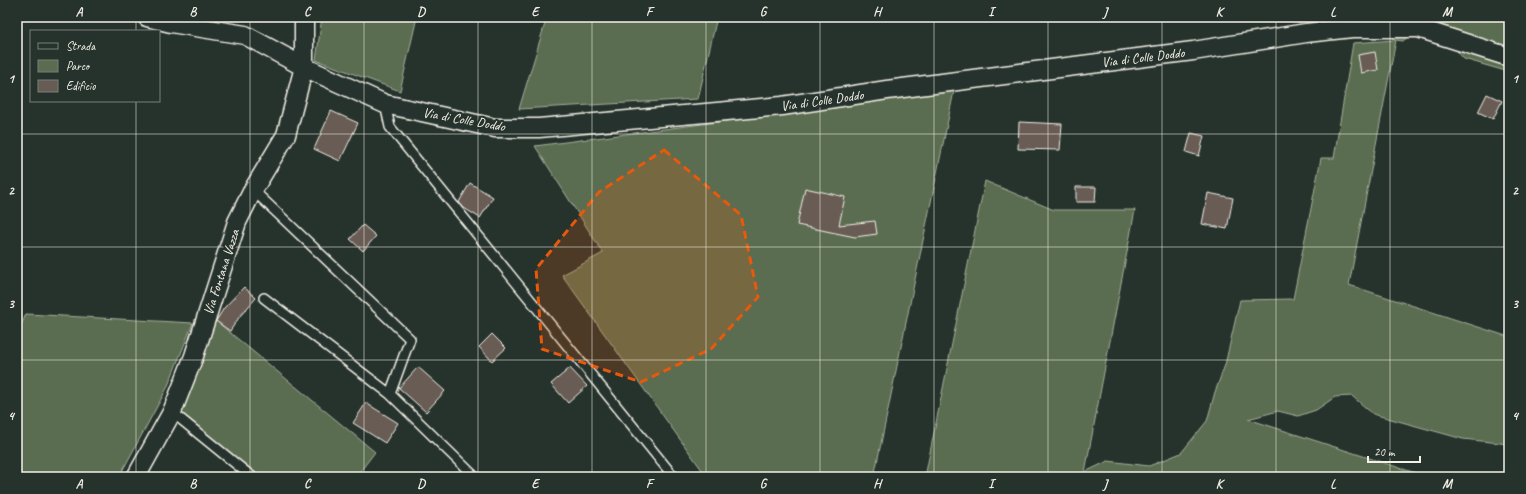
<svg xmlns="http://www.w3.org/2000/svg" width="1526" height="494" font-family="Caveat,sans-serif">
<rect width="100%" height="100%" fill="#26332d"/>
<filter id="ink" filterUnits="userSpaceOnUse"><feTurbulence type="fractalNoise" baseFrequency=".025" numOctaves="2"/><feDisplacementMap in="SourceGraphic" scale="8" xChannelSelector="R" yChannelSelector="G"/><feConvolveMatrix kernelMatrix="1 2 1 2 8 2 1 2 1" color-interpolation-filters="sRGB"/></filter>
<g filter="url(#ink)">
<path fill="#5a6d51" stroke="#a7af9c" d="M322 17H417L400 91 316 60Z
M547 17H717L698 99 519 109Z
M1288 17H1509V72L1464 59 1450 43 1410 35 1403 41 1396 40 1349 285 1509 337V444L1463 439 1373 414 1352 396 1335 397 1316 410 1298 416 1278 411 1248 419 1428 477H925L985 181 1054 210H1135L1085 472 1108 461 1149 466 1181 453 1207 421 1215 392 1225 365 1240 300 1293 299 1321 158H1334L1353 43 1395 40 1387 33 1384 20H1288Z
M954 91 874 477H707L562 275 603 253 535 146Z
M26 314 193 323 167 388 119 477H17V335Z
M216 321 375 452 356 477H252L176 415Z"/>
<path fill="#675c54" stroke="#f4f1e8" d="M1375 52 1378 70 1361 73 1358 55Z
M1487 94 1502 101 1493 119 1478 112Z
M331 111 358 123 340 161 314 149Z
M1019 122 1062 124 1060 150 1018 149Z
M1191 133 1204 136 1199 156 1186 152Z
M470 183 493 197 480 218 464 208 459 202Z
M1076 187H1096L1095 202H1076Z
M805 188 845 197 839 225 875 221 877 234 855 237 797 225Z
M1208 193 1233 198 1227 229 1202 224Z
M363 225 376 236 363 251 350 239Z
M244 287 256 298 240 316 230 331 216 321 224 308Z
M492 334 506 348 492 361 479 347Z
M418 367 445 391 426 412 399 388Z
M570 368 587 386 568 403 551 384Z
M366 403 398 423 385 443 353 423Z"/>
<g fill="none" stroke-linecap="round" stroke-linejoin="round">
<g stroke="#f4f1e8" stroke-width="12">
<path id="lane" d="M385 104 390 127 674 477
M253 190 410 339 390 394
M264 298 390 394 475 477
M172 412 252 477"/>
</g>
<g stroke="#f4f1e8" stroke-width="21">
<path id="street" d="M147 17 171 23 245 35 304 67 385 104 495 128H539L782 106 887 90 1193 51 1306 33 1352 28H1418L1509 57
M136 477 172 412 194 356 237 222 253 190 286 135 304 67V17"/>
</g>
<use href="#lane" stroke="#26332d" stroke-width="9"/>
<use href="#street" stroke="#26332d" stroke-width="18"/>
</g>
</g>
<path fill="#e8590c" fill-opacity="0.2" stroke="#e8590c" stroke-width="3" stroke-dasharray="8 5" stroke-linejoin="round" d="M664 150 741 215 758 297 711 349 641 382 542 349 536 269 599 192Z"/>
<path fill="none" stroke="#f4f1e8" stroke-width="1" stroke-opacity="0.55" d="M136 17V31M250 17V477M364 17V477M478 17V477M592 17V477M706 17V477M820 17V477M934 17V477M1048 17V477M1162 17V477M1276 17V477M1390 17V477M136 101V477M17 134H1509M17 247H1509M17 360H1509"/>
<g text-anchor="middle" stroke-width="4" stroke-linejoin="round" paint-order="stroke">
<g font-size="14" fill="#f4f1e8" stroke="#26332d">
<text transform="translate(1143 57) rotate(-7)" y="5">Via di Colle Doddo</text>
<text transform="translate(822 100) rotate(-8)" y="5">Via di Colle Doddo</text>
<text transform="translate(464 119) rotate(10)" y="5">Via di Colle Doddo</text>
<text transform="translate(221 272) rotate(-72)" y="5">Via Fontana Vazza</text>
</g>
</g>
<rect width="1526" height="494" fill="none" stroke="#26332d" stroke-width="44"/>
<rect x="30" y="30" width="130" height="72" fill="#26332d" stroke="#787f78"/>
<rect x="38" y="43" width="20" height="6" fill="#26332d" stroke="#787f78"/>
<text x="66" y="50" font-size="12" fill="#f4f1e8">Strada</text>
<rect x="38" y="60" width="20" height="12" fill="#5a6d51" stroke="#787f78"/>
<text x="66" y="70" font-size="12" fill="#f4f1e8">Parco</text>
<rect x="38" y="80" width="20" height="12" fill="#675c54" stroke="#787f78"/>
<text x="66" y="90" font-size="12" fill="#f4f1e8">Edificio</text>
<path d="M1368 456v6h52v-6" fill="none" stroke="#f4f1e8" stroke-width="2"/>
<text x="1374" y="456" font-size="12" fill="#f4f1e8" stroke="#26332d" stroke-width="3" paint-order="stroke">20 m</text>
<rect x="22" y="22" width="1482" height="450" fill="none" stroke="#f4f1e8" stroke-width="1.5"/>
<g font-size="13" text-anchor="middle" font-weight="bold" fill="#f4f1e8">
<text x="79" y="16">A</text>
<text x="193" y="16">B</text>
<text x="307" y="16">C</text>
<text x="421" y="16">D</text>
<text x="535" y="16">E</text>
<text x="649" y="16">F</text>
<text x="763" y="16">G</text>
<text x="877" y="16">H</text>
<text x="991" y="16">I</text>
<text x="1105" y="16">J</text>
<text x="1219" y="16">K</text>
<text x="1333" y="16">L</text>
<text x="1447" y="16">M</text>
<text x="11" y="83">1</text>
<text x="1515" y="83">1</text>
<text x="11" y="195">2</text>
<text x="1515" y="195">2</text>
<text x="11" y="308">3</text>
<text x="1515" y="308">3</text>
<text x="11" y="420">4</text>
<text x="1515" y="420">4</text>
<text x="79" y="488">A</text>
<text x="193" y="488">B</text>
<text x="307" y="488">C</text>
<text x="421" y="488">D</text>
<text x="535" y="488">E</text>
<text x="649" y="488">F</text>
<text x="763" y="488">G</text>
<text x="877" y="488">H</text>
<text x="991" y="488">I</text>
<text x="1105" y="488">J</text>
<text x="1219" y="488">K</text>
<text x="1333" y="488">L</text>
<text x="1447" y="488">M</text>
</g>
</svg>
